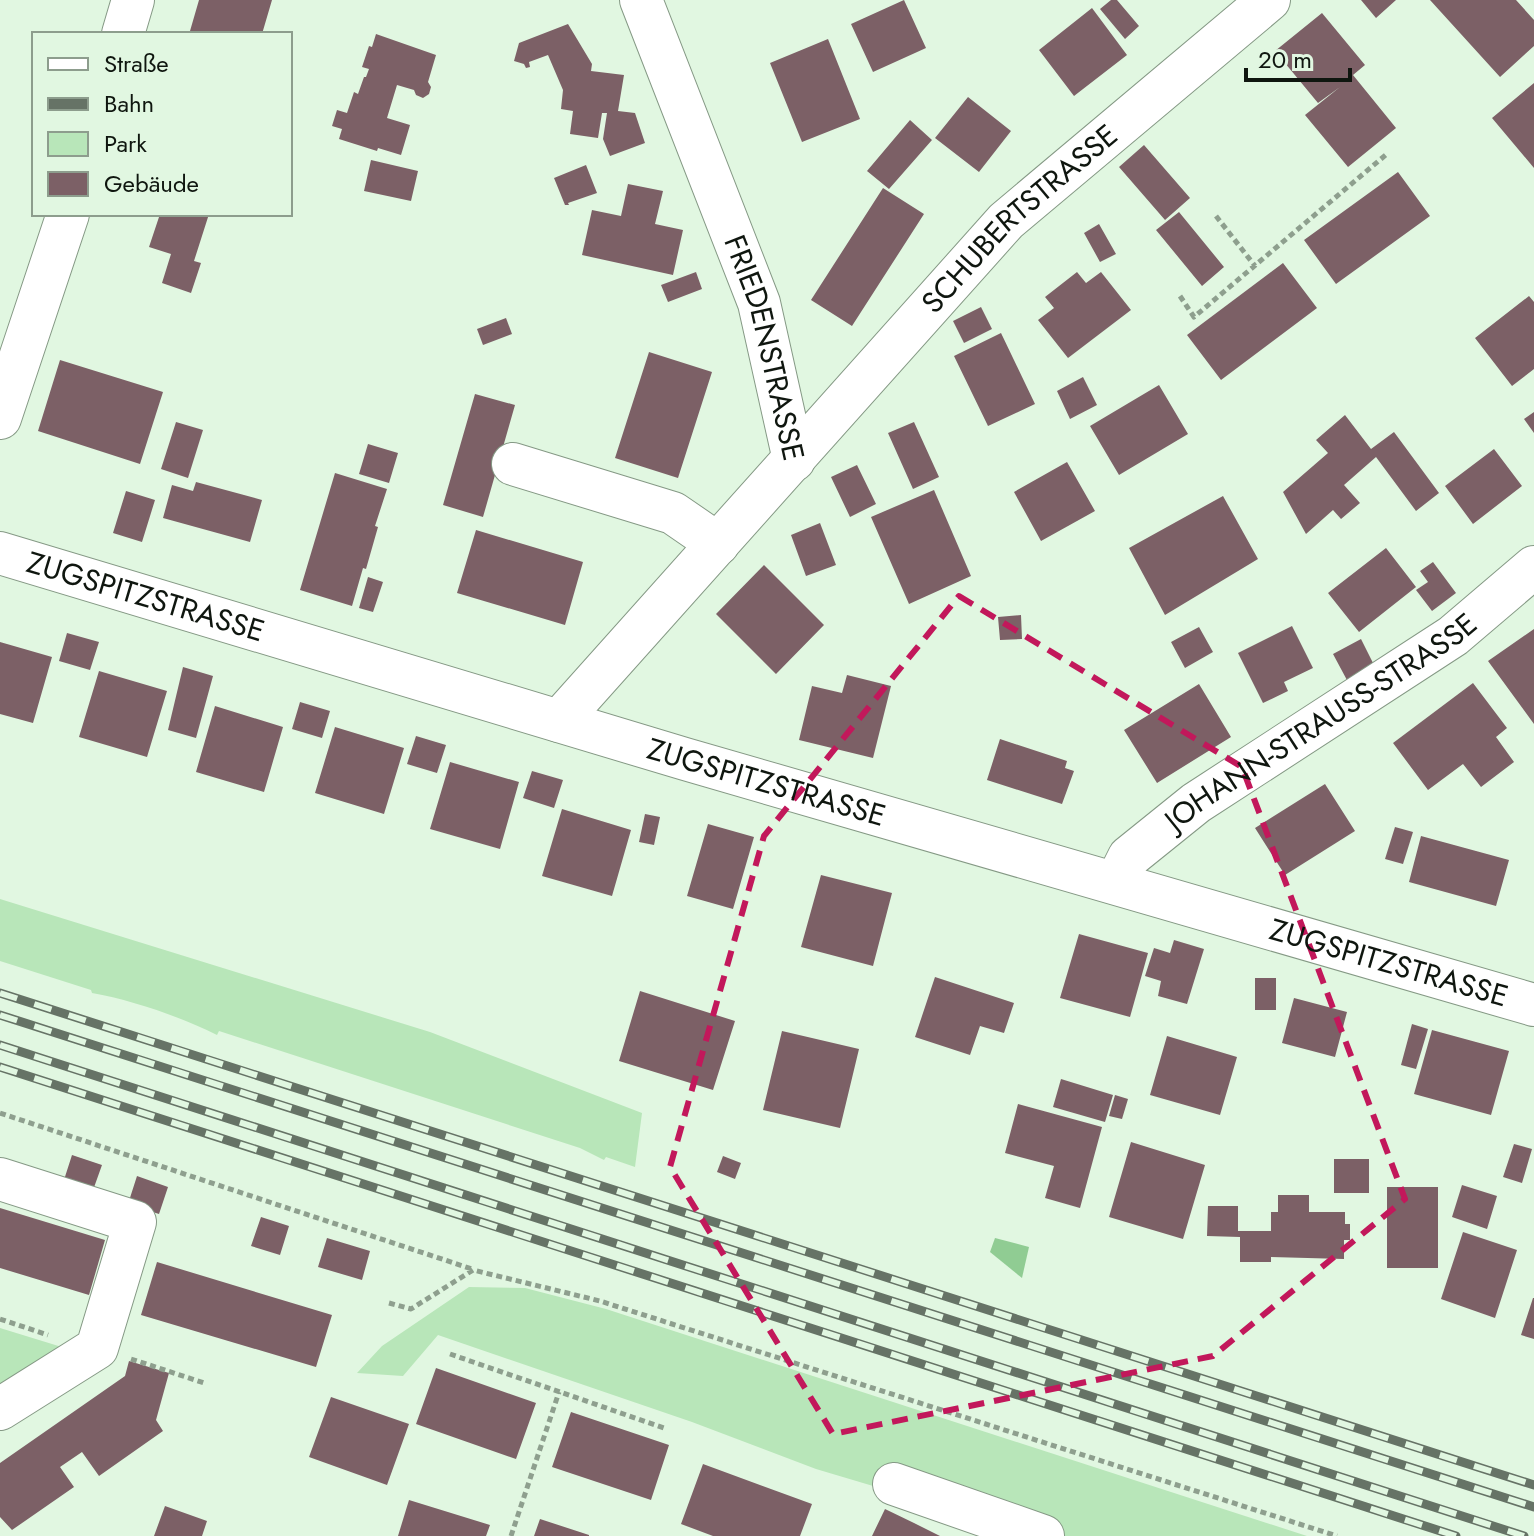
<svg xmlns="http://www.w3.org/2000/svg" width="1534" height="1536" font-family="Jost,sans-serif">
<rect width="100%" height="100%" fill="#e1f7e1"/>
<path fill="#b8e6b9" d="M0 899 430 1032 642 1113 635 1167 606 1157 604 1160 580 1148 219 1031 217 1035C181 1017 132 1000 92 993L91 990 0 961Z
M469 1287 525 1288 606 1309 1307 1536H1041L816 1469 692 1422 438 1335 403 1376 357 1373 382 1346Z
M0 1328 65 1348 0 1388Z"/>
<path fill="#90cc93" d="M995 1238 1029 1247 1022 1278 990 1252Z"/>
<path fill="#7c6066" d="M199 0H272L262 34H199L190 31Z
M904 0 926 48 873 72 851 24Z
M1111 0H1117L1139 26 1125 39 1100 9Z
M1361 0H1396L1376 18Z
M1430 0H1516L1534 20V46L1500 77Z
M1092 8 1127 55 1074 96 1039 50Z
M1322 13 1365 65 1353 75 1396 128 1348 167 1305 115 1340 87 1318 103 1275 51Z
M568 24 592 64 591 71 624 75 618 111 635 113 645 143 610 156 603 139 607 113H602L598 138 570 134 573 111 561 109 563 90 548 55 529 62 530 67 526 68 524 64 514 61 519 43Z
M376 34 436 55 428 82 431 87 429 94 423 98 416 95 414 90 397 85 387 118 410 125 401 155 378 148 377 151 339 139 342 129 332 126 337 110 347 113 354 92 358 94 364 77H366L369 69 362 67 369 46 372 47Z
M828 39 860 119 802 142 770 63Z
M1534 83V168L1492 118Z
M968 97 1011 131 979 172 935 138Z
M910 120 932 140 889 189 867 171Z
M1144 145 1190 198 1165 220 1119 167Z
M371 160 418 171 411 201 364 191Z
M586 165 597 193 568 203 569 205H565L554 178Z
M1398 172 1430 216 1336 284 1304 240Z
M628 184 663 191 655 224 683 230 673 275 582 255 592 210 621 216Z
M883 188 924 214 852 326 811 300Z
M1179 212 1224 267 1202 286 1156 230Z
M160 214H209L194 261 201 263 191 293 162 283 171 254 149 247Z
M1099 224 1116 254 1100 262 1084 233Z
M1283 263 1317 308 1221 380 1187 335Z
M696 272 702 289 668 302 661 285Z
M1077 272 1086 283 1101 272 1131 310 1068 358 1038 320 1054 308 1045 297Z
M1529 296 1534 302V369L1512 386 1475 338Z
M981 307 992 329 964 343 953 321Z
M506 318 512 334 483 345 477 329Z
M1001 333 1035 404 988 426 954 356Z
M649 352 712 372 678 478 615 458Z
M60 360 163 392 140 464 38 431Z
M1083 377 1097 405 1070 419 1057 391Z
M1159 385 1188 434 1119 475 1090 426Z
M475 394 515 405 483 517 443 505Z
M1534 412V433L1524 419Z
M1345 415 1371 449 1394 432 1439 493 1416 511 1376 457 1344 485 1360 503 1341 519 1333 510 1306 534 1283 492 1328 453 1316 440Z
M176 422 203 430 188 478 161 469Z
M914 422 939 477 913 489 888 433Z
M368 444 398 453 389 483 359 474Z
M1494 449 1522 486 1473 524 1445 486Z
M1067 462 1095 511 1041 541 1014 492Z
M857 465 876 504 850 517 831 477Z
M335 473 387 489 375 526 378 527 366 569 363 568 352 606 300 590Z
M196 482 262 500 250 542 163 518 172 485 193 491Z
M934 490 971 576 909 604 871 517Z
M126 491 155 500 142 542 113 533Z
M1223 496 1258 559 1165 615 1129 548Z
M820 523 836 565 806 576 791 535Z
M476 530 583 562 565 625 457 593Z
M1386 548 1416 587 1359 632 1328 593Z
M1433 562 1456 593 1432 611 1416 590 1428 582 1420 571Z
M764 565 824 625 776 674 716 614Z
M368 577 383 582 373 612 359 608Z
M1021 615 1022 639 1000 640 998 617Z
M1292 626 1313 668 1284 682 1288 691 1263 703 1238 653Z
M1199 627 1213 652 1185 668 1171 642Z
M1534 629V724L1488 661Z
M67 633 99 642 90 670 59 661Z
M1361 639 1373 663 1348 682 1333 654Z
M0 642 52 657 33 723 0 714Z
M183 667 213 676 196 738 168 730Z
M99 671 167 691 147 757 79 737Z
M847 675 891 686 873 758 799 740 812 686 842 693Z
M1473 683 1507 728 1496 737 1514 762 1481 787 1463 764 1428 790 1393 743Z
M1199 684 1231 737 1157 783 1124 730Z
M300 702 330 711 322 738 292 729Z
M215 706 283 727 264 792 196 772Z
M335 727 404 748 384 814 315 793Z
M416 736 446 745 437 773 407 764Z
M1000 739 1067 761 1065 768 1074 771 1062 804 987 780Z
M450 762 519 782 500 849 430 829Z
M532 771 563 780 554 808 523 798Z
M1325 784 1355 831 1285 875 1255 828Z
M562 809 631 830 612 896 542 876Z
M645 814 660 817 654 845 639 842Z
M708 824 754 837 733 909 687 896Z
M1395 827 1413 832 1403 864 1385 859Z
M1421 836 1509 860 1496 906 1409 882Z
M821 875 892 893 873 966 801 947Z
M1079 934 1148 953 1130 1017 1060 998Z
M1174 940 1204 949 1187 1004 1158 996 1161 981 1145 976 1154 948 1170 953Z
M935 977 1014 1003 1004 1033 980 1026 970 1055 915 1037Z
M1255 978H1276V1010H1255Z
M640 991 735 1021 713 1090 619 1061Z
M1294 998 1347 1012 1335 1057 1282 1043Z
M1412 1024 1428 1029 1416 1069 1401 1065Z
M1432 1030 1509 1051 1491 1115 1414 1094Z
M782 1031 859 1049 840 1128 763 1110Z
M1167 1036 1237 1057 1220 1115 1150 1095Z
M1061 1079 1113 1095 1105 1122 1053 1107Z
M1115 1095 1128 1099 1122 1119 1109 1116Z
M1018 1104 1102 1127 1080 1208 1045 1198 1054 1166 1005 1153Z
M1131 1142 1205 1165 1183 1239 1109 1217Z
M1514 1144 1532 1149 1522 1183 1503 1177Z
M72 1155 102 1165 92 1193 63 1183Z
M723 1156 741 1163 735 1179 717 1172Z
M1334 1159H1369V1193H1334Z
M137 1176 168 1187 159 1214 128 1204Z
M1462 1185 1497 1196 1487 1229 1452 1217Z
M1387 1187H1438V1268H1387Z
M1278 1195H1309V1212H1345V1224H1350V1240H1344V1259L1271 1257V1262H1240V1237L1207 1236 1208 1206H1238V1231H1271V1212H1278Z
M0 1208 105 1240 89 1295 0 1268Z
M261 1217 289 1226 280 1255 251 1246Z
M1463 1232 1517 1250 1495 1318 1441 1299Z
M327 1238 370 1251 362 1280 318 1267Z
M157 1262 332 1315 316 1367 141 1315Z
M1533 1298H1534V1339L1521 1335Z
M129 1361 169 1373 156 1420 163 1431 99 1476 82 1452 60 1467 74 1487 12 1530 0 1517V1463L125 1376Z
M436 1368 536 1403 516 1459 416 1424Z
M331 1397 409 1424 387 1485 309 1457Z
M571 1412 669 1445 651 1500 552 1467Z
M703 1464 812 1504 800 1536H713L681 1524Z
M409 1500 490 1525 486 1536H398Z
M165 1506 207 1521 202 1536H154Z
M885 1509 914 1523 940 1536H872Z
M540 1519 589 1535V1536H534Z"/>
<g fill="none" stroke-linecap="round" stroke-linejoin="round">
<g stroke="#859985" stroke-width="44">
<g id="minor">
<path id="s1" d="M641 0 759 303 794 460"/>
<path d="M123 34 133 0"/>
<path d="M0 418 68 214"/>
<path d="M513 464 673 513 718 544"/>
<path id="s2" d="M0 553 685 759 1534 1005"/>
<path id="s3" d="M559 721 1006 221 1269 0"/>
<path id="s4" d="M1116 883 1129 857 1196 803 1453 636 1534 567"/>
<path d="M0 1179 135 1222 97 1348 0 1409"/>
<path d="M894 1484 1043 1536"/>
</g>
</g>
<path stroke="#8e9f8e" stroke-width="5" stroke-dasharray="6 4" stroke-linecap="butt" d="M1216 216 1255 266
M1180 296 1194 317 1388 153
M0 1113 472 1269
M389 1303 411 1309 473 1270 600 1301 1337 1536
M0 1319 48 1335
M450 1354 667 1429
M131 1359 204 1383
M511 1536 559 1392"/>
<use href="#minor" stroke="#fff" stroke-width="42"/>
<g stroke="#667366" stroke-width="9">
<path id="rail" d="M0 993 1534 1485
M0 1015 1534 1507
M0 1045 1524 1536
M0 1067 1456 1536"/>
</g>
<use href="#rail" stroke="#e1f7e1" stroke-width="6" stroke-dasharray="18" stroke-linecap="butt"/>
</g>
<path fill="none" stroke="#c2185b" stroke-width="6" stroke-dasharray="16 10" stroke-linejoin="round" d="M959 596 1242 767 1405 1199 1213 1356 833 1434 670 1167 764 836Z"/>
<g text-anchor="middle" stroke-width="6" stroke-linejoin="round" paint-order="stroke">
<g font-size="30" fill="#0f160f" stroke="#e1f7e1">
<text dy="10" stroke="none"><textPath href="#s3" startOffset="682">SCHUBERTSTRASSE</textPath></text>
<text dy="10" stroke="none"><textPath href="#s1" startOffset="370">FRIEDENSTRASSE</textPath></text>
<text dy="10" stroke="none"><textPath href="#s2" startOffset="152">ZUGSPITZSTRASSE</textPath></text>
<text dy="10" stroke="none"><textPath href="#s4" startOffset="264">JOHANN-STRAUSS-STRASSE</textPath></text>
<text dy="10" stroke="none"><textPath href="#s2" startOffset="800">ZUGSPITZSTRASSE</textPath></text>
<text dy="10" stroke="none"><textPath href="#s2" startOffset="1448">ZUGSPITZSTRASSE</textPath></text>
</g>
</g>
<rect x="32" y="32" width="260" height="184" fill="#e1f7e1" stroke="#8d9d8d" stroke-width="2"/>
<rect x="48" y="58" width="40" height="12" fill="#ffffff" stroke="#8d9d8d" stroke-width="2"/>
<text x="104" y="72" font-size="24" fill="#0f160f">Straße</text>
<rect x="48" y="98" width="40" height="12" fill="#667366" stroke="#8d9d8d" stroke-width="2"/>
<text x="104" y="112" font-size="24" fill="#0f160f">Bahn</text>
<rect x="48" y="132" width="40" height="24" fill="#b8e6b9" stroke="#8d9d8d" stroke-width="2"/>
<text x="104" y="152" font-size="24" fill="#0f160f">Park</text>
<rect x="48" y="172" width="40" height="24" fill="#7c6066" stroke="#8d9d8d" stroke-width="2"/>
<text x="104" y="192" font-size="24" fill="#0f160f">Gebäude</text>
<path d="M1246 68v12h104v-12" fill="none" stroke="#0f160f" stroke-width="4"/>
<text x="1258" y="68" font-size="24" fill="#0f160f" stroke="#e1f7e1" stroke-width="6" paint-order="stroke">20 m</text>
</svg>
